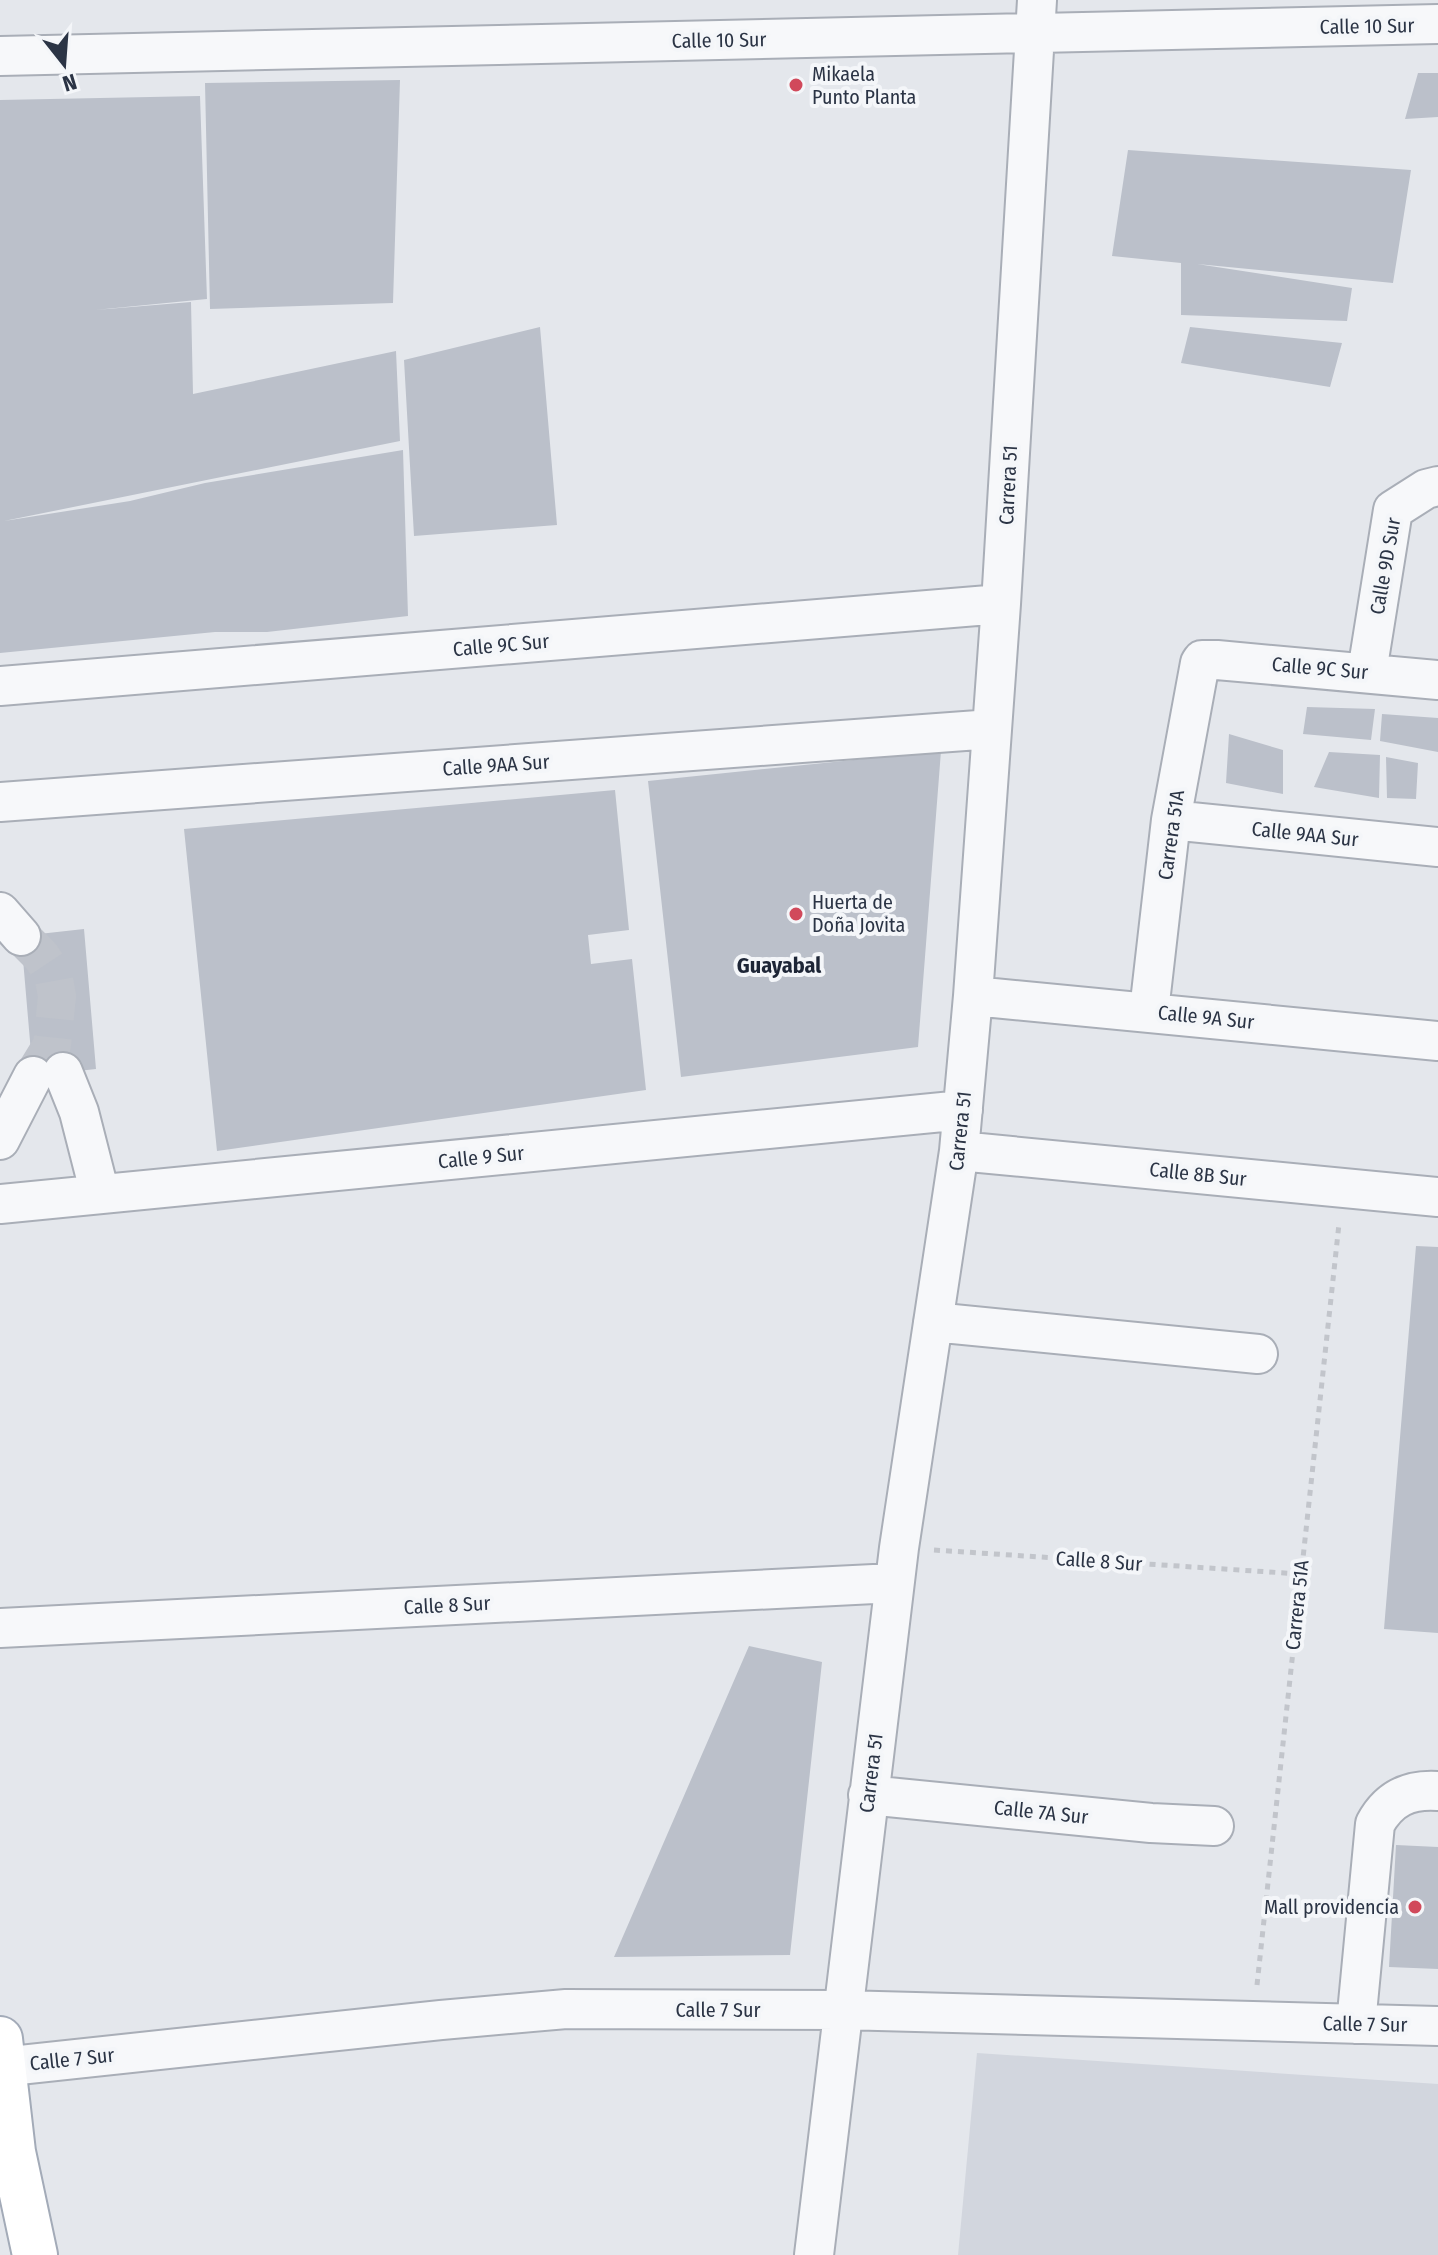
<svg xmlns="http://www.w3.org/2000/svg" width="1438" height="2255" font-family="'Fira Sans Condensed',sans-serif">
<rect width="100%" height="100%" fill="#e4e7ec"/>
<path fill="#d2d6de" d="M977 2053 1438 2084V2255H958Z"/>
<path fill="#bbc0ca" d="M1418 73H1438V117L1405 119Z
M400 80 393 303 210 309 205 83Z
M200 96 207 299 95 310 191 302 193 394 396 351 400 441 4 521 130 501 205 483 403 450 408 616 267 632H215L0 653V100Z
M1128 150 1411 170 1393 283 1197 264 1352 288 1347 321 1181 315V263L1112 256Z
M540 327 557 525 414 536 404 360Z
M1190 327 1342 343 1330 387 1181 363Z
M1307 707 1375 709 1371 740 1303 734Z
M1382 714 1438 718V752L1380 741Z
M1229 734 1283 750V794L1226 783Z
M941 751 918 1047 681 1077 648 781Z
M1329 752 1380 755 1379 798 1314 787Z
M1386 757 1418 763 1416 799 1387 798Z
M615 790 629 930 588 935 591 964 632 959 646 1090 217 1151 184 829Z
M84 929 96 1069 33 1076 21 936Z
M1416 1246 1438 1247V1633L1384 1629Z
M749 1646 822 1662 790 1955 614 1957Z
M1396 1845 1438 1847V1969L1389 1967Z"/>
<g fill="none" stroke-linecap="round" stroke-linejoin="round">
<path stroke="#bfc3cb" stroke-width="38" stroke-dasharray="38 19" stroke-linecap="butt" d="M21 936 41 956 53 974 57 996 52 1045 33 1076"/>
<g stroke="#a9aeb7" stroke-width="42">
<path id="minor" d="M0 56 1438 24
M1367 672 1393 510 1426 489 1438 486
M0 686 1001 604
M0 802 992 729
M1171 820 1438 847
M0 912 21 936
M973 996 1438 1041
M1149 1011 1171 820 1200 663 1202 660H1217L1438 680
M63 1072 79 1112 100 1194
M0 1140 33 1076
M959 1151 1438 1197
M0 1204 963 1110
M933 1322 1258 1354
M0 1628 894 1583
M868 1795 1151 1823 1214 1826
M1356 2024 1375 1824C1389 1798 1409 1789 1438 1791
M0 2067 441 2020 566 2009 841 2010 1438 2026
M814 2255 899 1548 959 1151 973 996 1001 604 1037 0"/>
</g>
<g stroke="#a3abb8" stroke-width="48">
<path id="major" d="M0 2039 13 2152 35 2255"/>
</g>
<path stroke="#c2c5cb" stroke-width="5" stroke-dasharray="6 6" stroke-linecap="butt" d="M934 1550 1300 1574
M1257 1985 1339 1224"/>
<use href="#minor" stroke="#f7f8fa" stroke-width="38"/>
<use href="#major" stroke="#fff" stroke-width="44"/>
</g>
<g fill="#d1495b" stroke="#f4f6f9" stroke-width="3">
<circle cx="796" cy="85" r="8"/>
<circle cx="796" cy="914" r="8"/>
<circle cx="1415" cy="1907" r="8"/>
</g>
<g text-anchor="middle" stroke-width="8" stroke-linejoin="round" paint-order="stroke">
<g font-size="20" fill="#2b3445" stroke="#f4f6f9">
<text transform="translate(1367 26) rotate(-1)" y="7">Calle 10 Sur</text>
<text transform="translate(719 40) rotate(-1)" y="7">Calle 10 Sur</text>
<text transform="translate(1008 485) rotate(-87)" y="7">Carrera 51</text>
<text transform="translate(1385 566) rotate(-80)" y="7">Calle 9D Sur</text>
<text transform="translate(501 645) rotate(-5)" y="7">Calle 9C Sur</text>
<text transform="translate(1320 668) rotate(5)" y="7">Calle 9C Sur</text>
<text transform="translate(496 765) rotate(-4)" y="7">Calle 9AA Sur</text>
<text transform="translate(1305 834) rotate(6)" y="7">Calle 9AA Sur</text>
<text transform="translate(1171 835) rotate(-82)" y="7">Carrera 51A</text>
<text transform="translate(1206 1017) rotate(6)" y="7">Calle 9A Sur</text>
<text transform="translate(960 1131) rotate(-84)" y="7">Carrera 51</text>
<text transform="translate(481 1157) rotate(-6)" y="7">Calle 9 Sur</text>
<text transform="translate(1198 1174) rotate(6)" y="7">Calle 8B Sur</text>
<text transform="translate(1099 1561) rotate(4)" y="7">Calle 8 Sur</text>
<text transform="translate(447 1605) rotate(-3)" y="7">Calle 8 Sur</text>
<text transform="translate(1297 1605) rotate(-84)" y="7">Carrera 51A</text>
<text transform="translate(871 1773) rotate(-83)" y="7">Carrera 51</text>
<text transform="translate(1041 1812) rotate(6)" y="7">Calle 7A Sur</text>
<text x="718" y="2017">Calle 7 Sur</text>
<text transform="translate(1365 2024) rotate(1)" y="7">Calle 7 Sur</text>
<text transform="translate(72 2059) rotate(-6)" y="7">Calle 7 Sur</text>
</g>
<g font-size="20" fill="#2b3445" stroke="#f4f6f9" text-anchor="start">
<text x="812" y="81">Mikaela<tspan x="812" dy="23">Punto Planta</tspan></text>
<text x="812" y="909">Huerta de<tspan x="812" dy="23">Doña Jovita</tspan></text>
<text x="1399" y="1914" text-anchor="end">Mall providencia</text>
</g>
<g font-size="22" font-weight="bold" fill="#1d2536" stroke="#f4f6f9">
<text x="779" y="973">Guayabal</text>
</g>
</g>
<g transform="translate(64 64) rotate(163)" stroke="#f4f6f9" stroke-width="6" paint-order="stroke">
<path d="M0-6L14 30L0 20L-14 30Z" fill="#2b3445"/>
<text y="-12" font-size="22" font-weight="bold" text-anchor="middle" fill="#2b3445">N</text>
</g>
</svg>
